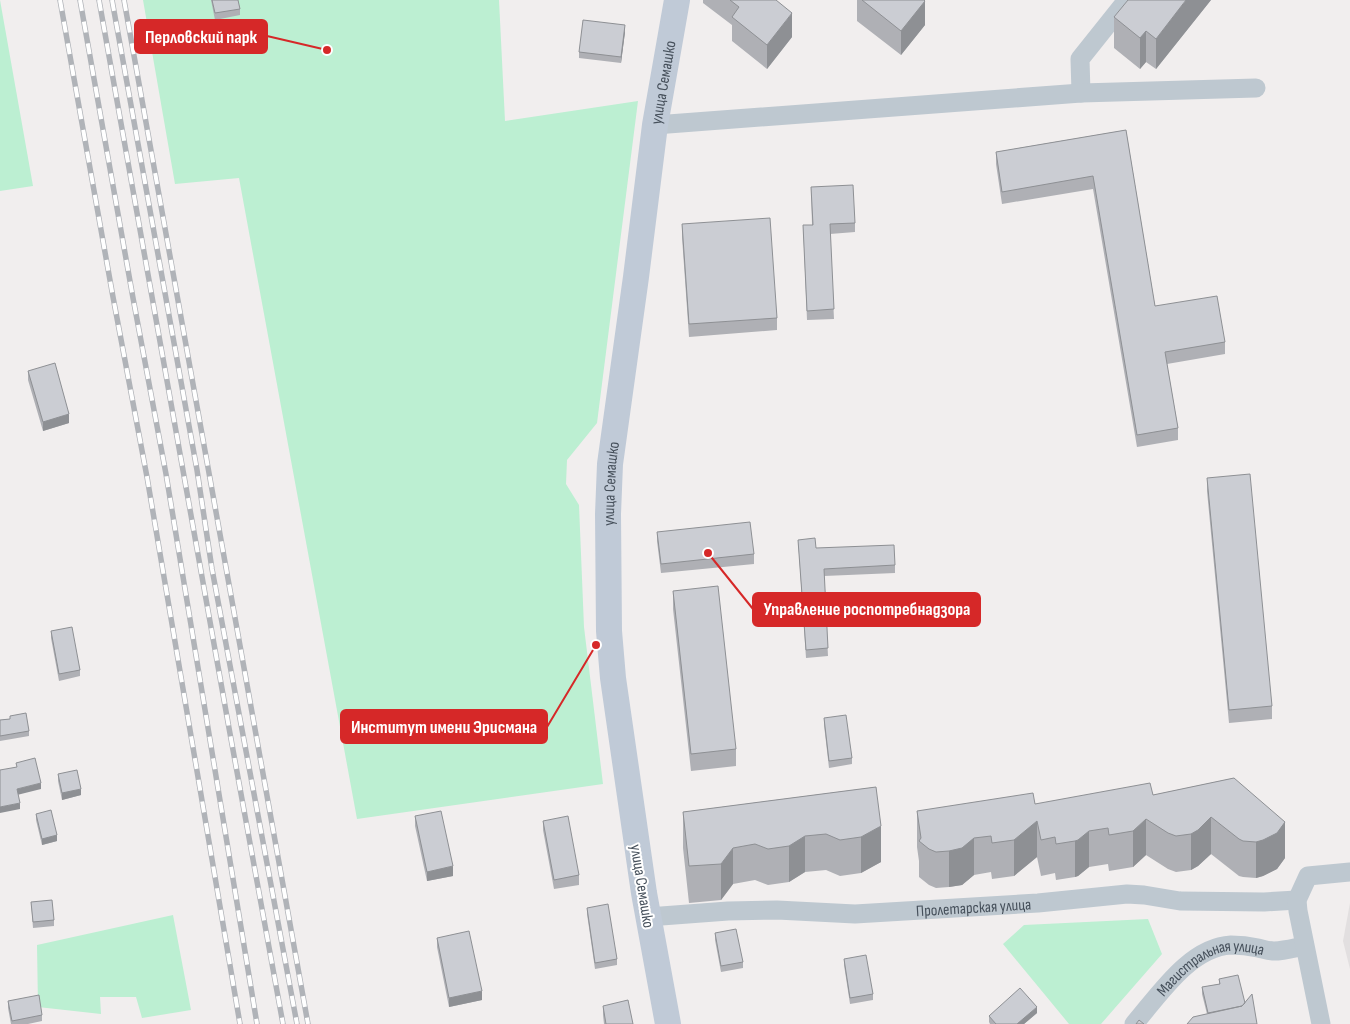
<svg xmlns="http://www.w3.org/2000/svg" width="1350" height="1024" font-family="'Sofia Sans Condensed',sans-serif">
<rect width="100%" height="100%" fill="#f1eeee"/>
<path fill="#e2dfe0" d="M1350 903V969L1343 941Z"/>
<path fill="#bcefd2" d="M0 0 33 186 0 191Z
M143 0H499L505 121 638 101 597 423 567 460 566 484 579 505 584 627 603 784 357 819 239 178 175 184Z
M173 915 191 1010 142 1018 136 997H100L101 1014 38 1007 37 945Z
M1148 919 1162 954 1101 1024H1069L1003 944 1024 925Z"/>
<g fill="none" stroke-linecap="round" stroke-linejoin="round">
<g stroke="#bec8d0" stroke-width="19">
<path d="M1081 93 1080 59 1127 0"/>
<path d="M655 125 1081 93 1256 88"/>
<path id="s1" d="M648 917 728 911 777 910 855 914 1038 903 1127 894 1144 895 1180 901 1264 902 1297 900"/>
<path id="s2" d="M1134 1024C1159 995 1190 947 1231 945 1240 945 1249 946 1258 948 1263 949 1268 951 1274 951 1284 951 1294 948 1304 946"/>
<path d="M1321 1024 1298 911 1297 900 1308 876 1350 872"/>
</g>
<path stroke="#c0cad7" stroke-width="26" id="s3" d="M668 1024 644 893 613 678 609 631 608 514 610 464 636 277 655 125 677 0"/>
<g stroke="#b0b3b8" stroke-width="5.5">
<path id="rail" d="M60 0 113 297 147 477 240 1024
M80 0 133 298 166 474 257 1024
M99 0 229 728 283 1024
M112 0 197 470 212 569 297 1024
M124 0 308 1024"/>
</g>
<use href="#rail" stroke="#fff" stroke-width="4" stroke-dasharray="11" stroke-linecap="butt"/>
</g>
<path fill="#afb0b5" d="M211 0H238L240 9V15L215 20Z
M703 0H776L792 37 767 69 732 41V25L703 3Z
M857 0H924L925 25 901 55 857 21Z
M1211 0 1156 69 1146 62 1140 69 1114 48V17Z
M625 32 621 63 579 58V52Z
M1126 130 1155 306 1225 342V354L1167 364 1178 428V440L1137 447 1093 189 1002 204 996 164V152Z
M811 187 855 223V232L830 234 834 319 807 320 803 225H812Z
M682 224 777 318V330L689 337 682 237Z
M28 371 69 423 43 431 28 380Z
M1207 478 1272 706V719L1229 723 1207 491Z
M657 532 754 554V564L661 573 657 541Z
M798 540 816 548 895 565V573L824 576 828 656 806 658Z
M673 591 736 749V766L691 771 673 609Z
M51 631 80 670V676L59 681 51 638Z
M824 718 852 758V764L829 768 824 725Z
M10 719 29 731V736L0 741V720Z
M58 774 81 795 62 800 58 781Z
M1234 778 1285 858 1277 869 1263 876 1256 878 1243 877 1239 876 1211 854 1198 866 1191 870 1176 872 1168 869 1146 855 1133 867 1109 871 1108 864 1089 867 1078 876 1075 877 1056 880 1055 873 1041 876 1037 857 1014 876 992 879 991 872 974 875 962 885 949 887 936 888 929 885 919 877V861L917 847V811L1035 804 1153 795Z
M876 787 881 862 861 873 840 876 826 870 805 872 789 882 768 885 755 880 733 884 721 900 689 903 683 848V812Z
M36 814 57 841 42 845 36 820Z
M415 816 453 876 427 881 415 826Z
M543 821 579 875V885L554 889 543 830Z
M31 902 54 920V926L33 928Z
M587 908 617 959V965L595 969 587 914Z
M715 933 743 962V968L721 972 715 940Z
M437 938 482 1000 449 1007 437 947Z
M844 959 873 994V1000L850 1004 844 965Z
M1219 979 1245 1003 1207 1014 1202 994V987L1219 984Z
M8 1001 42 1015V1021L28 1024H11L8 1008Z
M603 1006 633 1024H604L603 1015Z
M1037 1013 1024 1024H990L989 1022V1016Z"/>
<path fill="#8e9094" d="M1186 0H1211L1156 69V39Z
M925 1V25L901 55V31Z
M792 13V37L767 69V45Z
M625 25V32L621 63V57Z
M1146 31V62L1140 69V38Z
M69 414V423L43 431V422Z
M41 783V789L17 795V789Z
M81 789V795L62 800V793Z
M20 803V809L0 813V807Z
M1211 817V854L1198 866 1191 870V834Z
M1146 819V855L1133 867V831Z
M1037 821V857L1014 876V840Z
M1285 822V858L1277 869 1263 876 1256 878V842Z
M881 826V862L861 873V837Z
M1089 831V867L1078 876 1075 877V841Z
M57 835V841L42 845V839Z
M805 836V872L789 882V846Z
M974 838V875L962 885 949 887V851Z
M733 848V884L721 900V864Z
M453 866V876L427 881V872Z
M482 991V1000L449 1007V998Z
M1037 1007V1013L1024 1024H1017Z"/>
<path fill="#cbcdd3" stroke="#8e9094" d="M212 0H238L240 9 215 13Z
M730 0H776L792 13 767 45 732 17 739 7Z
M862 0H924L925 1 901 31Z
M1128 0H1186L1156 39 1146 31 1140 38 1114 17Z
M583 20 625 25 621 57 579 52Z
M1126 130 1155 306 1217 296 1225 342 1165 352 1178 428 1137 435 1093 176 1002 192 996 152Z
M853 185 855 223 830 224 834 309 807 311 803 225H813L811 187Z
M770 218 777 318 689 324 682 224Z
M55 363 69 414 43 422 28 371Z
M1250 474 1272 706 1229 710 1207 478Z
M750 522 754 554 661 564 657 532Z
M815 538 816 548 894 545 895 565 824 569 828 648 806 650 798 540Z
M718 586 736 749 691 754 673 591Z
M72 627 80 670 59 674 51 631Z
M26 713 29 731 0 736V720L10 719V716Z
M846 715 852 758 829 761 824 718Z
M35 758 41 783 17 789 20 803 0 807V770L17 767 16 763Z
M77 770 81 789 62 793 58 774Z
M1234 778 1285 822 1277 833 1263 840 1256 842 1243 841 1239 839 1211 817 1198 830 1191 834 1176 836 1168 833 1146 819 1133 831 1109 835 1108 828 1089 831 1078 840 1075 841 1056 844 1055 837 1041 840 1037 821 1014 840 992 843 991 836 974 838 962 848 949 851 936 852 929 849 919 841 921 838 917 811 1033 793 1035 804 1150 783 1153 795Z
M876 787 881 826 861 837 840 840 826 834 805 836 789 846 768 849 755 844 733 848 721 864 689 866 683 812Z
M51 810 57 835 42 839 36 814Z
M441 811 453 866 427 872 415 816Z
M568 816 579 875 554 880 543 821Z
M52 900 54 920 33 922 31 902Z
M608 904 617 959 595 963 587 908Z
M736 929 743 962 721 966 715 933Z
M469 931 482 991 449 998 437 938Z
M866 955 873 994 850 998 844 959Z
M1238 975 1245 1003 1242 1006 1208 1013 1202 987 1220 984 1219 979Z
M1020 988 1037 1007 1017 1024H996L989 1016Z
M1252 994 1257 1024H1187L1193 1017 1242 1006Z
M39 995 42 1015 12 1021 8 1001Z
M628 1000 633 1024H606L603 1006Z
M1139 1020 1144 1024H1136Z"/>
<g text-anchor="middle" stroke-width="4" stroke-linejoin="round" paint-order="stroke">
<g font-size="16" fill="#46505b" stroke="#fff">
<text dy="6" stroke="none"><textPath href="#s3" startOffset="950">улица Семашко</textPath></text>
<text dy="6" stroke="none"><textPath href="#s3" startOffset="545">улица Семашко</textPath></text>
<text transform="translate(643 886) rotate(81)" y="6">улица Семашко</text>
<text dy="6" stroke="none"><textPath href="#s1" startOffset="326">Пролетарская улица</textPath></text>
<text dy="6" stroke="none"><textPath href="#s2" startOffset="101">Магистральная улица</textPath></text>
</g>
</g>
<path fill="none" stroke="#d62828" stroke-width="2" d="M327 50L267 36M708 553L753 609M596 645L547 727"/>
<g fill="#d62828" stroke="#fff" stroke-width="2">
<circle cx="327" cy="50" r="5"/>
<circle cx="708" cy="553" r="5"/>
<circle cx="596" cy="645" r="5"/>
</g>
<g fill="#d62828" stroke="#d62828" stroke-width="2">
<rect x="135" y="20" width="132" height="33" rx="5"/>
<rect x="753" y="593" width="227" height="33" rx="5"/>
<rect x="341" y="710" width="206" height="33" rx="5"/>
</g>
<g font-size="18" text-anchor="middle" font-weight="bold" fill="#fff">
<text x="201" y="43">Перловский парк</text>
<text x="867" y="615">Управление роспотребнадзора</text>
<text x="444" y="733">Институт имени Эрисмана</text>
</g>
</svg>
